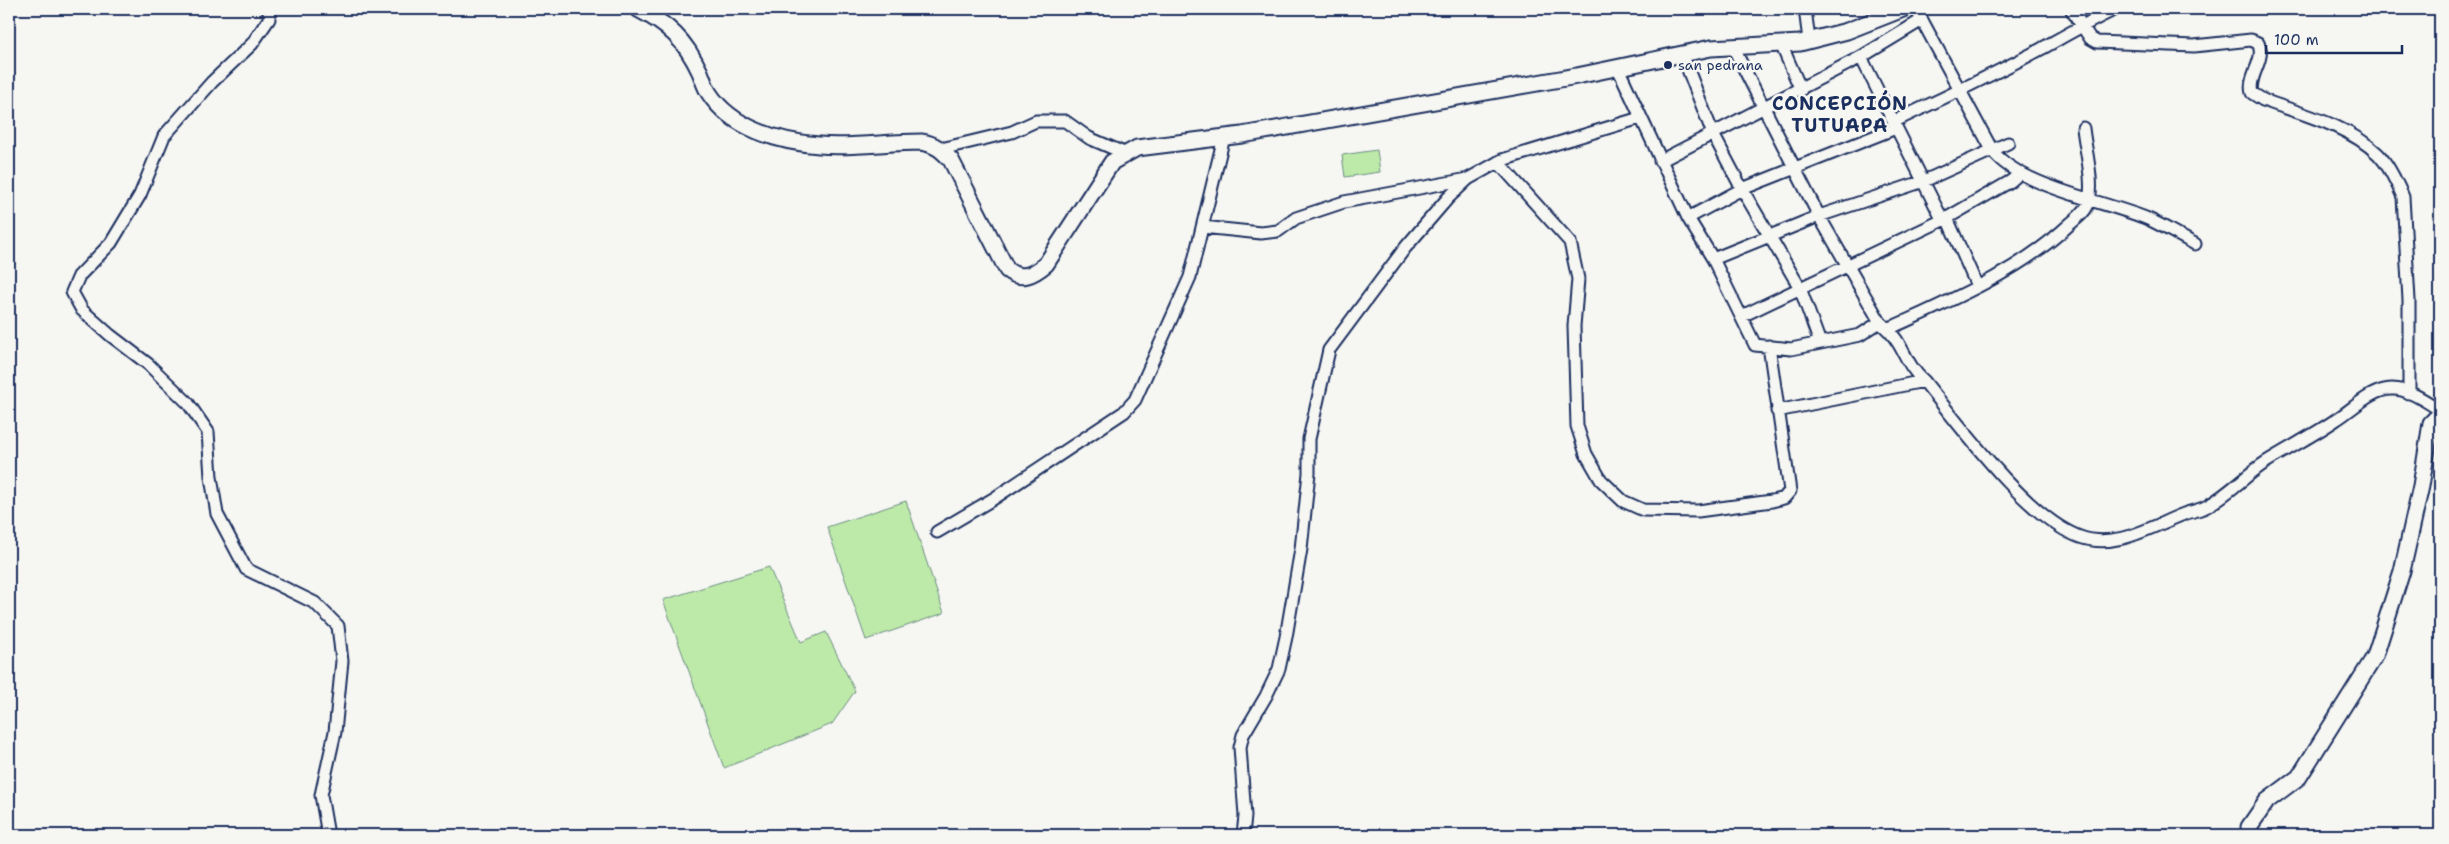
<svg xmlns="http://www.w3.org/2000/svg" width="2449" height="844" font-family="'Shantell Sans',sans-serif">
<rect width="100%" height="100%" fill="#f6f6f2"/>
<filter id="ink" filterUnits="userSpaceOnUse"><feTurbulence type="fractalNoise" baseFrequency=".02" numOctaves="2"/><feDisplacementMap in="SourceGraphic" scale="10" xChannelSelector="R" yChannelSelector="G"/><feConvolveMatrix kernelMatrix="1 2 1 2 8 2 1 2 1" color-interpolation-filters="sRGB"/></filter>
<g filter="url(#ink)">
<path fill="#bdeaa8" stroke="#6c8c83" d="M1377 150 1380 172 1345 177 1342 155Z
M906 501 944 613 866 640 827 527Z
M769 567 801 642 826 632 855 691 832 724 724 768 663 600Z"/>
<g fill="none" stroke-linecap="round" stroke-linejoin="round">
<g stroke="#1b2f5e" stroke-width="15">
<path id="street" d="M269 9V19L252 44 212 82 164 136 140 195 111 243 79 276 72 292 82 310 110 335 148 364 188 403 208 432 211 477 217 514 246 569 315 603 338 626 342 661 335 732 321 795 328 835
M1805 9 1809 40
M1916 9 1992 150C2017 186 2108 202 2148 219 2164 226 2179 236 2195 244
M2071 9 2090 38 2097 42 2194 46 2251 40 2258 43C2267 59 2247 76 2252 93L2263 100C2301 114 2348 125 2378 154 2389 165 2397 183 2403 197L2409 300V393
M1781 44 1801 90
M1733 47 1819 216 1880 322
M1682 54 1713 134 1742 189 1800 288 1820 343
M1861 57 1942 219 1947 218 1977 286
M1618 68 1688 218 1713 259 1755 345 1791 349 1860 335 1880 322 1886 328 1895 326C1956 298 2021 270 2070 224 2077 218 2087 211 2089 201 2094 181 2085 148 2083 128
M1893 122C1943 98 1993 75 2041 49 2066 35 2090 21 2116 9
M941 149 1012 132 1036 121H1065L1089 138 1124 153
M1660 161 1861 57 1922 20
M1498 162 1570 242 1578 279 1574 326 1577 426 1586 454 1601 480 1623 501 1643 510 1698 511 1772 501 1784 498 1790 491 1769 346
M1688 218 1742 189 1896 128
M1202 227 1261 233 1278 231 1296 218 1344 202 1468 179
M1713 259 1819 216 1924 181 2008 143
M1742 316 1947 218 2011 181 2020 173
M1886 328C1903 342 1905 365 1924 381 1960 426 2027 518 2080 537 2116 550 2152 526 2184 514 2192 511 2202 510 2209 505 2230 493 2246 475 2266 462 2290 447 2314 435 2337 419 2353 409 2373 388 2393 389 2409 389 2427 402 2440 410
M1777 411 1924 381
M937 532 993 499 1124 412 1135 400 1190 277 1224 137
M1243 835 1245 816 1240 747 1243 735 1266 696 1279 669 1286 637 1301 549 1309 473V439L1329 350 1405 248 1448 198 1468 179 1502 160 1640 118"/>
</g>
<g stroke="#1b2f5e" stroke-width="19">
<path id="secondary" d="M638 9C669 25 685 40 700 72 703 79 705 87 709 93 731 128 779 142 819 145 852 148 887 142 921 142 935 144 942 150 951 160L1007 270C1021 281 1033 275 1046 264L1112 162 1137 148 1242 135 1577 76 1711 48 1800 43 1847 31 1903 9
M2250 835 2249 827 2267 801 2299 777 2375 656 2402 571 2421 486 2431 423 2440 414"/>
</g>
<use href="#street" stroke="#f6f6f2" stroke-width="11"/>
<use href="#secondary" stroke="#f6f6f2" stroke-width="15"/>
</g>
</g>
<circle fill="#1b2f5e" stroke="#f6f6f2" stroke-width="2" cx="1668" cy="65" r="5"/>
<g text-anchor="middle" stroke-width="5" stroke-linejoin="round" paint-order="stroke">
<g font-size="14" fill="#1b2f5e" stroke="#f6f6f2" text-anchor="start">
<text x="1678" y="70">san pedrana</text>
</g>
<g font-size="19" font-weight="bold" letter-spacing="1" fill="#1b2f5e" stroke="#f6f6f2">
<text x="1840" y="110">CONCEPCIÓN<tspan x="1840" dy="22">TUTUAPA</tspan></text>
</g>
</g>
<rect width="2449" height="844" fill="none" stroke="#f6f6f2" stroke-width="30"/>
<rect x="15" y="15" width="2419" height="814" fill="none" stroke="#1b2f5e" stroke-width="2" filter="url(#ink)"/>
<path d="M2266 45v8h136v-8" fill="none" stroke="#1b2f5e" stroke-width="2.5"/>
<text x="2274" y="45" font-size="15" fill="#1b2f5e" stroke="#f6f6f2" stroke-width="4" paint-order="stroke">100 m</text>
</svg>
